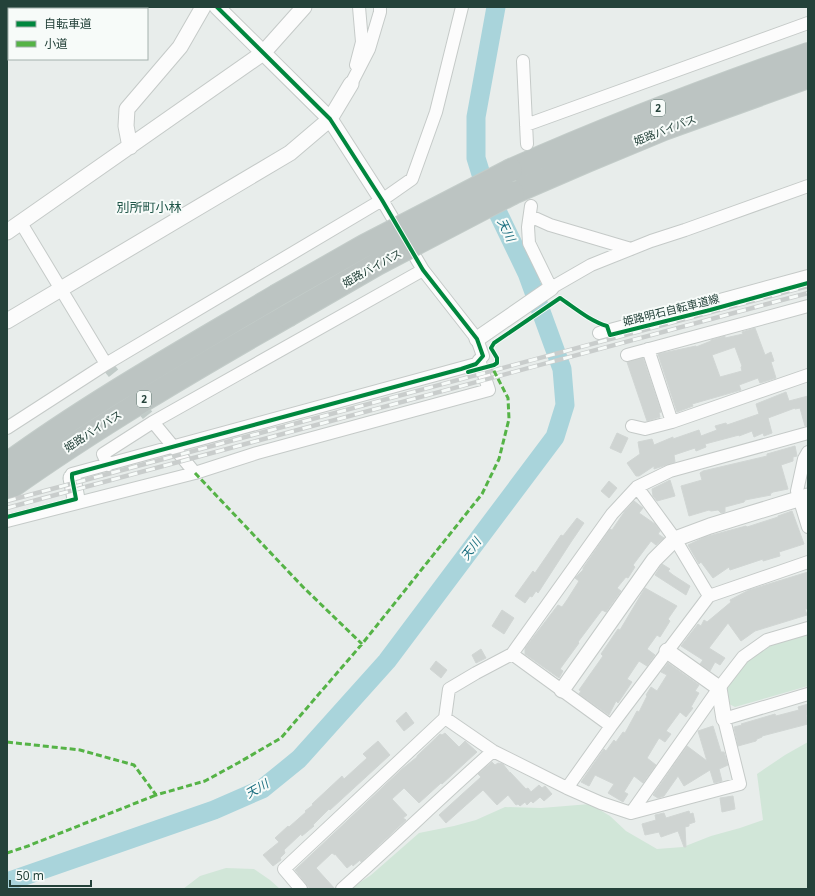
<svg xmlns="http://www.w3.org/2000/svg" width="815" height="896" font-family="'Noto Sans','Noto Sans JP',sans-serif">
<rect width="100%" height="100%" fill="#e8edeb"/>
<path fill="#d1e6d8" d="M808 634V686L735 707 727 703 725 693 728 681 749 658 766 647Z
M808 742V889H350L371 875 419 833 454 826 476 820 505 807 541 808 590 804 610 816 626 831 657 849 683 847 711 836 740 828 763 820 757 774 785 755Z
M226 868 254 869 270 880 280 889H183L200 876Z"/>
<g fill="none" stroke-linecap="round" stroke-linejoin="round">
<path stroke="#a9d4db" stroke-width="19" d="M7 882 214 810 262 789 299 759 387 661 555 437 565 405 562 369 527 273 484 184 476 158V117L496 7"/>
</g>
<path fill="#cfd4d2" stroke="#d1d6d4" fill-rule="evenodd" d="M755 328 765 355 771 352 774 361 771 362 776 378 760 383 758 378 739 385 741 390 692 404 693 406 677 412 658 354 696 346V347L711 341V340L725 336V338L743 334 742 332ZM735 347 742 366 741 367 742 371 720 377 712 355Z
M643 358 661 412 659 413 660 417 647 421 627 362Z
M786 392 789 401 808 396V426H805L800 408 795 409V408L768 418 772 433 764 436 763 433 754 437 752 431 739 436V435L705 444 706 447 696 451 695 448 674 455 675 462 654 469V466L639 476H636L627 463 640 454 638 442 652 439 654 445 673 437V439L699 430 701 436 717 430 715 426 726 423 727 425 759 414 756 404Z
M617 433 628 438 621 453 610 448Z
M795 446 797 456 793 457V461L781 465 788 489 773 492 770 494 771 495 745 500 744 502 725 507V512L721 513 718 510 711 511 709 510 689 516 681 486 702 480 700 473 703 471 767 456V454Z
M670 480 675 496 657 501 653 496 652 489Z
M609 481 617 488 609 498 601 491Z
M634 501 643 508 639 513 655 524 660 531 658 534 664 538 656 545 651 541 633 565 635 567 628 578 626 577 617 588 621 591 606 612 602 610 578 642 579 643 560 669 563 671 559 678 525 654V648L558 605 562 607 567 600 579 581 575 578 583 570V568L610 529 612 530 625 511Z
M792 511 804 544 779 552 780 556 763 561V559L730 570 729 567 713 578 701 562 699 564 688 545 705 537 746 526 747 527 778 517V516Z
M577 518 584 523 571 542 538 593 536 591 532 597 530 596 525 603 515 596 533 571 535 573 561 535 563 536Z
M662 564 670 569 668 571 673 575 690 586 686 595 655 575Z
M808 572V609H805L807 615 755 631 741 641 728 623 709 648 725 658 720 665 715 662 710 671 700 664 703 660 681 646 698 624 701 626 704 620 707 622 731 602 730 600 749 590Z
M645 588 677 606 668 619 670 621 660 637 657 635 647 649 655 655 647 666 639 661 627 679 632 682 618 703 616 701 609 715 579 694 581 691 579 690 603 656 601 654 618 629 620 630Z
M502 610 514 618 504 634 492 626Z
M481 649 486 658 476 663 472 655Z
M436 661 447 670 441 678 430 669Z
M668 663 699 685 695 691 699 693 691 707 693 708 686 717 680 712 666 731 671 734 665 742 659 738 647 758 656 765 643 783 634 776 624 792 628 794 623 802 608 793 614 784 595 775 589 786 581 782 604 749 606 751 614 740 616 742 623 732 625 733 637 711 639 712 647 696 646 695 651 687 657 691 667 675 661 672Z
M808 704V715H806L808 724 762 736V737L757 739 756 741 738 746 734 727 742 725 741 724 775 714 776 716 799 710 798 707Z
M406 712 414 723 404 731 396 721Z
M713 726 721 752H724L728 765 719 769 722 781 714 783 710 770 684 786 678 776 664 796 658 798 653 795 687 746 707 761 698 731Z
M445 733 459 747 465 741 477 752 442 784 441 783 419 803 404 788 392 799 407 815 403 818 406 820 361 862 360 860 353 866 352 864 347 868 335 854V855L332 853 316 868 335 889H310L295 870 402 769 417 757V756L440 734 442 735Z
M378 741 390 755 330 810 329 809 313 825 314 826 302 836 301 834 284 850 285 853 280 858 281 860 273 866 263 855 279 842 275 838 288 826 289 827 306 812 305 811 313 805 312 804 342 776 344 779 367 758 363 754Z
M492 762 495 765 498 763 503 764 510 773V772L526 789 528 788 531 792 539 785 542 788 545 786 552 794 544 801 540 797 533 803 531 801 527 805 525 802 520 806 518 804 516 805 508 795 497 805 483 790 446 823 439 815 481 777 478 774Z
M733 796 735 809 722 812 720 798Z
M689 811 690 814 693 813 695 822 689 824V826L685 827 686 847H684L678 831 661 837 659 832 645 835 642 824 656 820 655 815 664 813 666 818Z"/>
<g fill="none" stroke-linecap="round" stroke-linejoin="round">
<path stroke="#c1cbc8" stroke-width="12" stroke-dasharray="12 6" stroke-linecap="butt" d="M106 364 153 422"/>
<g stroke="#c5cac8" stroke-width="14">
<path id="minor" d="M41 9 43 7
M7 49 9 46
M523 61 527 144
M356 65 362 42 359 7
M351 84 369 49 380 12V7
M526 125 808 23
M531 206 528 227 529 243 551 288 591 265 651 241 685 230 808 186
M530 216 550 225 631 249
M21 223 106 364
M599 333 808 276
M648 349 672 422
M627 355 808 306
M153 422 195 473
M632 426 645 429 672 422 808 375
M7 428 106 364 382 200 412 179 436 112 462 7
M808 452 804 459 797 491 808 527
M108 465 103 454 153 422 423 270
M72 478V474L476 364 483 356 477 339 423 270 382 200
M637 487 675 539 709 596
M7 521 195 473 257 453 489 390 479 360
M512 654 611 726
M445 718 493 751 567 788 601 803 631 813 740 784 724 719 808 694
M567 788 611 726 709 596 808 562
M631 813 719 688 743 657 767 640 808 628
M301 889 284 869 445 718 449 689 476 673 512 654 612 514 637 487 670 471 808 433
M342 889C393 844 442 796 493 751"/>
</g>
<g stroke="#c5cac8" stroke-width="17">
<path id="tertiary" d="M217 7 330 119 382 200
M130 147 126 126 127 109 180 47 203 7
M7 232 263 53 304 7
M7 321 290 153 330 119 351 84
M477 339 551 288
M667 651 719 688 724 719
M562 690 654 560 675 539 710 526 808 496"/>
</g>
<g stroke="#c3cbc8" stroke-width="19">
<path id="secondary" d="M72 478 76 499"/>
</g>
<g stroke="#c3ccc9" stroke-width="24">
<path id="motorway" d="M511 170C608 127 707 89 808 54
M513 193 587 161 664 129 808 77
M7 464C92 402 185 350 276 296
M7 490C97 426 191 371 287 316"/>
</g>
<use href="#minor" stroke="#fcfcfc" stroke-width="12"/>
<use href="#tertiary" stroke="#fcfcfc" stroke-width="15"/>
<use href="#secondary" stroke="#fcfcfc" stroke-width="17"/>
<use href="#motorway" stroke="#bcc4c2" stroke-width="22"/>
<g stroke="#c9cdcc" stroke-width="4.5">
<path id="rail" d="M7 501 808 286
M7 508 808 293"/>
</g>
<use href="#rail" stroke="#f7fbf9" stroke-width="3" stroke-dasharray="9" stroke-linecap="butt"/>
<g stroke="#c3ccc9" stroke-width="24" stroke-linecap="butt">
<path id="motorway-bridge" d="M276 296 364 246 511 170
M287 316 377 264 513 193"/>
</g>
<use href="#motorway-bridge" stroke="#bcc4c2" stroke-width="22"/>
<path stroke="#55b346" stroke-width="3" stroke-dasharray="6 3" stroke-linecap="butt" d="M195 473 303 587 362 644
M7 742 80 750 134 765 156 795 205 781 238 763 281 738 362 644 482 494 499 459 509 419 508 398 493 369 489 364
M7 853 28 846 156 795"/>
<g stroke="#f7fbf9" stroke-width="6">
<path id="cycleway" d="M468 372 494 365 497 363V358L491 348 494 343 560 298C575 308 590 321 607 326L610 335 710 310 808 283
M72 478V474L461 369 476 364 483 356 477 339 423 270 382 200 330 119 217 7
M7 517 76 499 72 478"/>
</g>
<use href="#cycleway" stroke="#00873e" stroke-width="4"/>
</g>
<g text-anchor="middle" stroke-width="4" stroke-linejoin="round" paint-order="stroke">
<g fill="#f7fbf9" stroke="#637a73" stroke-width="1">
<rect x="651" y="100" width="14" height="16" rx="3"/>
<rect x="137" y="391" width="14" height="16" rx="3"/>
</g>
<g font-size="10" font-weight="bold" fill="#24423a">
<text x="658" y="112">2</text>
<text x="144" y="403">2</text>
</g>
<g font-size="11" fill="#24423a" stroke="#f7fbf9">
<text transform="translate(665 130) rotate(-21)" y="4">姫路バイパス</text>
<text transform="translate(372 268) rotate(-29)" y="4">姫路バイパス</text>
<text transform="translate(671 310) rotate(-14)" y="4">姫路明石自転車道線</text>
<text transform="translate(93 431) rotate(-33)" y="4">姫路バイパス</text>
</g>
<g font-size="12" font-style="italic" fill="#1c6f80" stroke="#f7fbf9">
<text transform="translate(506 230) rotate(64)" y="4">天川</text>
<text transform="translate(471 549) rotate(-53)" y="4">天川</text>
<text transform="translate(257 789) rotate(-30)" y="4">天川</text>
</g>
<g font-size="13" fill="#1f5548" stroke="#f7fbf9">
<text x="149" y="212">別所町小林</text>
</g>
</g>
<rect width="815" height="896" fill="none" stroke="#24423a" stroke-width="16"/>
<rect x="8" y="8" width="140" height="52" fill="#f7fbf9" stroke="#a3b1ad"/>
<rect x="16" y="21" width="20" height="6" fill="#00873e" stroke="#a3b1ad"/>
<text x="44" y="28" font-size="12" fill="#24423a">自転車道</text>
<rect x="16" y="41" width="20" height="6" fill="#55b346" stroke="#a3b1ad"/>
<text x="44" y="48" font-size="12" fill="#24423a">小道</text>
<path d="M10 880v6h81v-6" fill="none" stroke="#24423a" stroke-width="2"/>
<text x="16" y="880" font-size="12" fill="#24423a" stroke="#f7fbf9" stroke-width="3" paint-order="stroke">50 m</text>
</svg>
